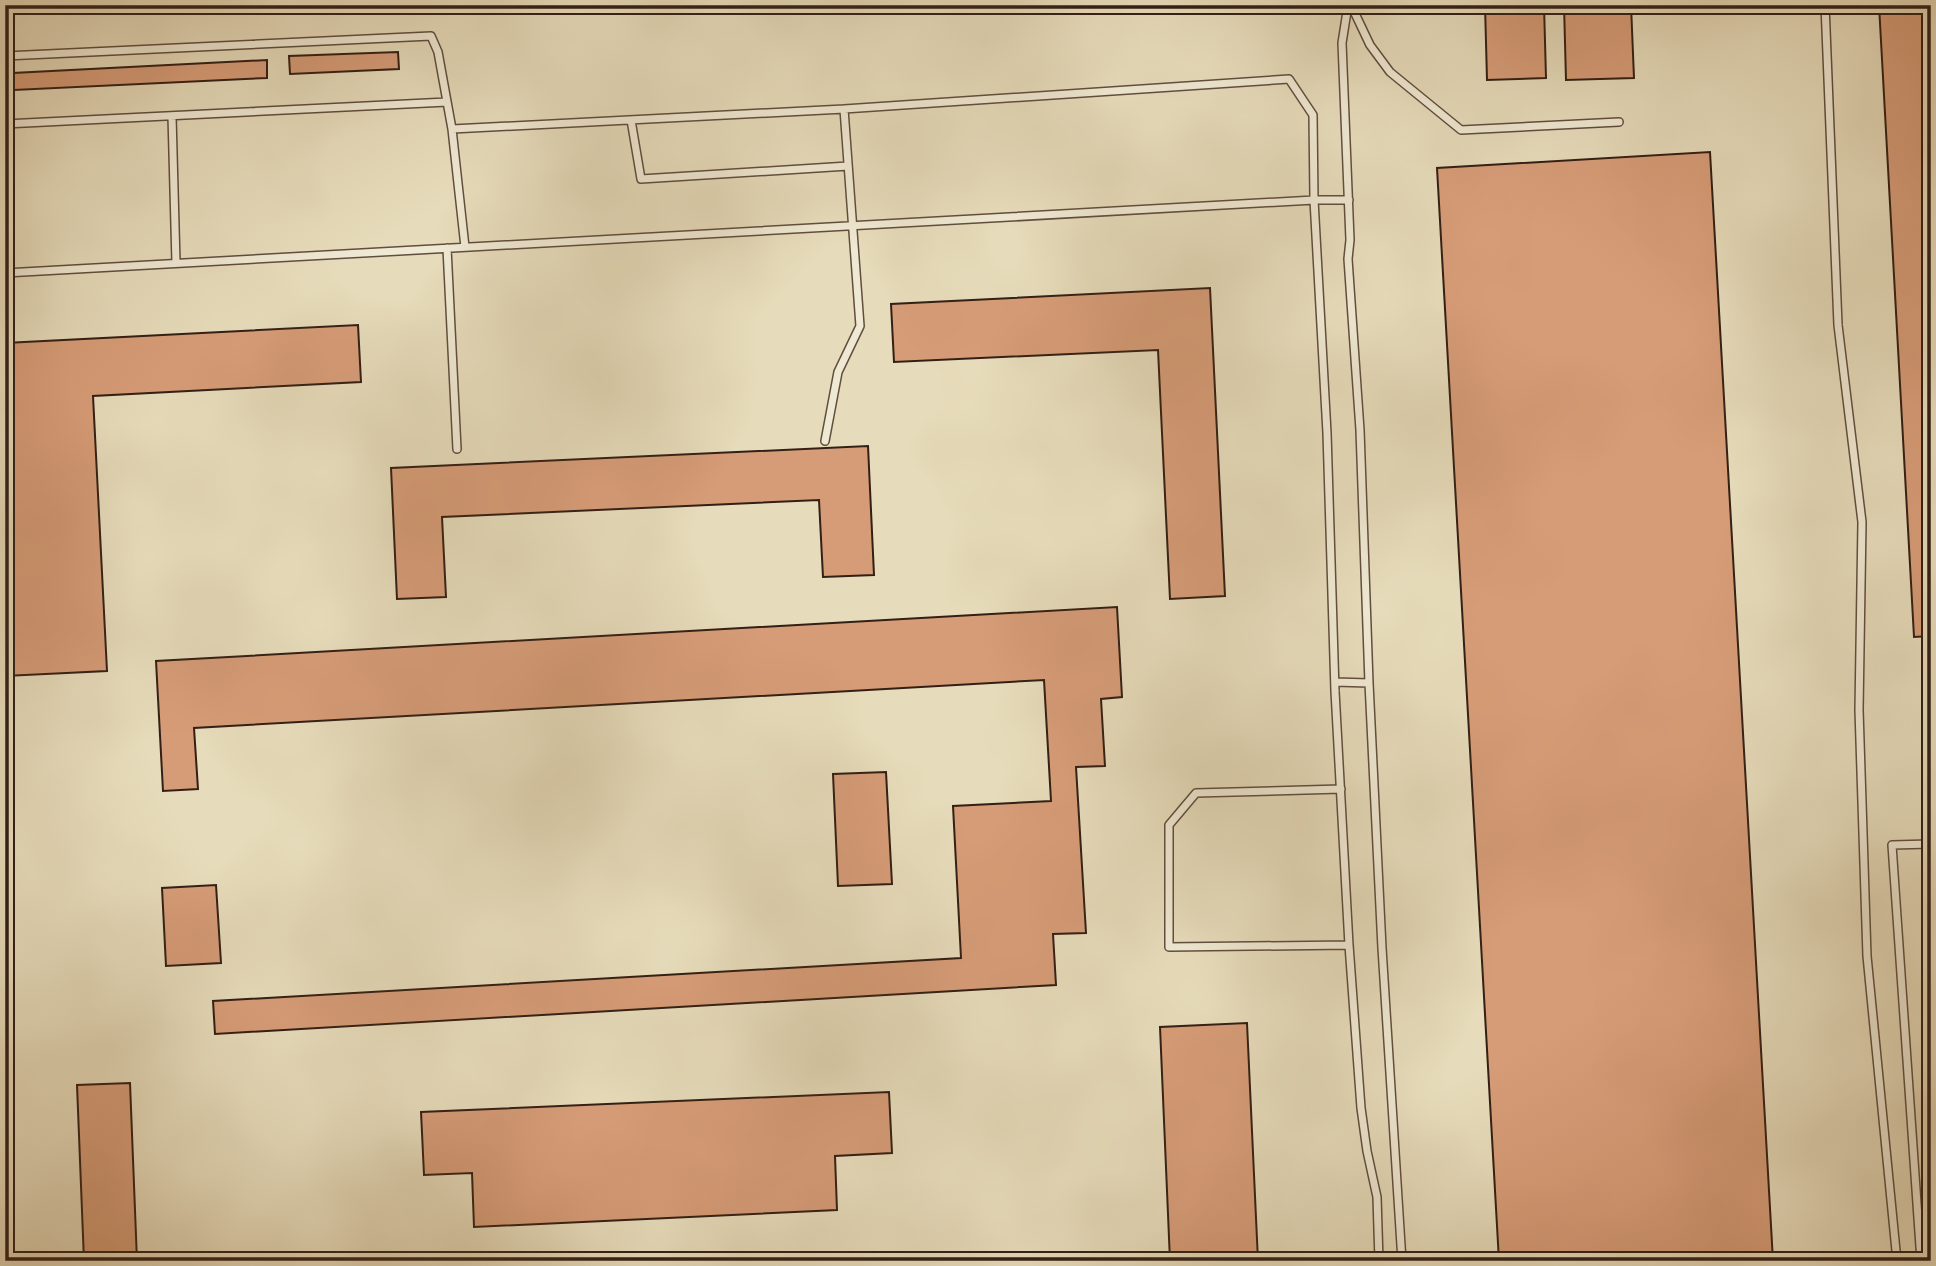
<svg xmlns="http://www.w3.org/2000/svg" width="1936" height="1266" font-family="'EB Garamond',serif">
<rect width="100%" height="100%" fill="#e6dbba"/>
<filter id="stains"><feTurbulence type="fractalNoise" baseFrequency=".00286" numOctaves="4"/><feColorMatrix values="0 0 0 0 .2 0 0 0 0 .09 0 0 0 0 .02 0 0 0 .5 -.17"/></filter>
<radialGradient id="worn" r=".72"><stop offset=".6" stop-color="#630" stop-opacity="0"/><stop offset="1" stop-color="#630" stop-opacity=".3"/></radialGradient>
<path fill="#d69c77" stroke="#331f15" stroke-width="2" d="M1485 5H1544L1546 78 1487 80Z
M1564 5H1631L1634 78 1566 80Z
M1879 5H1931V636L1914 637Z
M398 52 399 69 290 74 289 56Z
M267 60V78L14 90 13 73Z
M1710 152 1773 1261H1499L1437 168Z
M1210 288 1225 596 1170 599 1158 350 894 362 891 304Z
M358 325 361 382 93 396 107 671 5 676V343Z
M868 446 874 575 823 577 819 500 442 517 446 597 397 599 391 468Z
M1117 607 1122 697 1101 699 1105 766 1076 767 1086 933 1053 934 1056 985 215 1034 213 1001 961 958 953 806 1051 801 1044 680 194 728 198 789 163 791 156 661Z
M886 772 892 884 838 886 833 774Z
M216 885 221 963 166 966 162 888Z
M1247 1023 1258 1261H1170L1160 1027Z
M130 1083 137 1261H84L77 1085Z
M889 1092 892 1153 835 1156 837 1210 474 1227 472 1173 424 1175 421 1112Z"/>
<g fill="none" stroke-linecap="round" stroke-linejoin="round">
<g stroke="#604e3e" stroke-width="10">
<path id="lane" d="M1348 5 1342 43 1350 240 1348 259 1360 430 1369 683 1382 948 1402 1261
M1351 5 1370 45 1390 72 1461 130 1619 122
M1825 5 1838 325 1862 522 1859 710 1867 956 1897 1261
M5 56 431 36 438 52 452 129 465 247
M172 116 176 263
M631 120 641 179 848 166
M5 124 447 102
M452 129 844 109 1289 79 1313 115 1314 200 1327 433 1335 691 1349 945 1361 1108 1367 1151 1377 1197 1379 1261
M447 248 457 449
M5 273 1314 200H1349
M825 441 838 372 860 326 844 109
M1335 682 1369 683
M1341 789 1196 793 1169 825V947L1349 945
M5 1251 6 1261
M1921 1261 1892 845 1931 844"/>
</g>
<use href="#lane" stroke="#efe8d2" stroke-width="7"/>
</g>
<rect width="1936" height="1266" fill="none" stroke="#e6dbba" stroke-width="28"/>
<rect x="7" y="7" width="1922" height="1252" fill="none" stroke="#331f15" stroke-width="3.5"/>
<rect x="14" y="14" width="1908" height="1238" fill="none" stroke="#331f15" stroke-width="2"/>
<rect width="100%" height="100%" filter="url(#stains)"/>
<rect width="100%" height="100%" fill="url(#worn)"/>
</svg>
